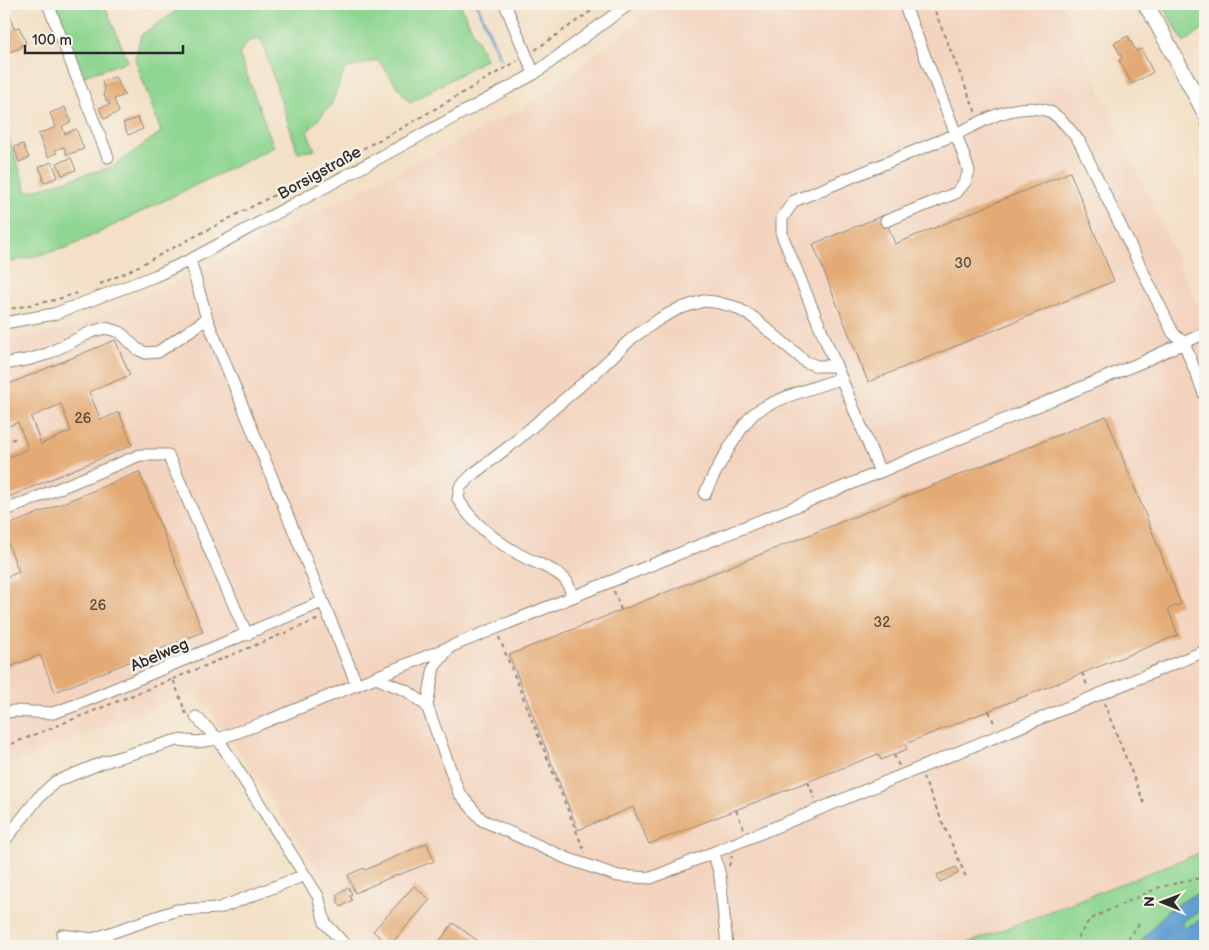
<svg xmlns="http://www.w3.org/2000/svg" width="1209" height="950" font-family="'Balsamiq Sans',sans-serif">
<rect width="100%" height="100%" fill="#f7f3e8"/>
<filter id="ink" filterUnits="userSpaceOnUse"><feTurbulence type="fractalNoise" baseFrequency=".02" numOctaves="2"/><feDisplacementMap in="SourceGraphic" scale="10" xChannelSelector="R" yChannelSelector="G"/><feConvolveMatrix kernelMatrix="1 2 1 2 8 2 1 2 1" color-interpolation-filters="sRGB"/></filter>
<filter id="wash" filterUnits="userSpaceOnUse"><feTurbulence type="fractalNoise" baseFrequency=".0096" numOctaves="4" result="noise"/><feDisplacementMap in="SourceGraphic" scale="20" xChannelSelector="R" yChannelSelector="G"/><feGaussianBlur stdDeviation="1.12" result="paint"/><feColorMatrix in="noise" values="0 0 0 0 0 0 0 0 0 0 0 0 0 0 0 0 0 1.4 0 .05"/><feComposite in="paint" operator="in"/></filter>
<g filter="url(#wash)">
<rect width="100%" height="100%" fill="#f3e0c6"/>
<path fill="#f3d4bf" d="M663 4H1062L1205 322V851L961 946H370L197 691 4 765V342L75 327 171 285 522 109Z"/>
<path fill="#8ed691" stroke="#5c805e" d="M55 4H104L128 61 84 76Z
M187 4H460L486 59 410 103 378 60 345 69 331 105 307 132 315 150 298 153 261 39 248 41 239 54 274 147 69 247 4 264V123L27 192 114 166 161 132 135 59 141 35Z
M1162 4H1205V27L1184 43Z
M1205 851V946H961L1187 858Z"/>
<path fill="#629fd3" stroke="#46657f" d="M1205 890V908L1181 922 1185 928 1205 918V946H1137L1167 911 1188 898Z"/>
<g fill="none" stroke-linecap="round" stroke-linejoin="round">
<path stroke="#629fd3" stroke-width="3" d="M477 4 500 58"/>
</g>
<g id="blocks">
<path fill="#e4aa74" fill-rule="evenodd" d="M9 12 14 29 19 27 26 43 20 46 21 48 9 52 8 48 4 49V14Z
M1128 36 1136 51 1141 49 1153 72 1132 84 1119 60 1122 58 1114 43Z
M115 77 125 95 114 99 119 112 104 119 99 108 110 104 109 101 107 102 103 93 105 92 102 82Z
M65 107 71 122 62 126 65 134 76 129 84 149 67 155 64 147 55 150 57 153 48 157 38 134 56 127 50 113Z
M138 118 143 129 128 135 123 123Z
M23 144 29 158 19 162 14 147Z
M71 158 76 170 62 175 57 163Z
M52 162 58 177 44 183 42 178H44L39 167Z
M1070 172 1114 281 868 382 813 244 884 215 895 244Z
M115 340 130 375 89 392 101 420 119 412 132 445 6 498 4 492V459L28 449 18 422 4 428V386ZM61 404 71 431 41 444 31 417Z
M1106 416 1181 604 1168 609 1178 635 905 744 907 749 881 760 878 754 649 844 633 807 578 830 509 655Z
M139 472 203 632 55 692 40 655 4 669V578L19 572 4 533V527Z
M427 843 434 861 398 875V874L355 893 348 875 364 868 365 870Z
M956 867 959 873 940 882 937 875Z
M414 886 430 900 389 946 373 931Z
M348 887 352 894 349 896 352 900 341 907 337 900 339 899 336 895Z
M453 923 485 946H436Z"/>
</g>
</g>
<g filter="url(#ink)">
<use href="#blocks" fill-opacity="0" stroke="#8f8678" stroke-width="1"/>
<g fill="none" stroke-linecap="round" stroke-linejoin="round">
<g stroke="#8f8678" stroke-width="13">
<path id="minor" d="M48 4 108 157
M505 4 534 74
M886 221 956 193 965 182 969 171 956 134C983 121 1014 102 1045 110 1058 113 1071 131 1079 141L1173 333 1184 343 1205 396
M190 260 207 319 357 685
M4 323 54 314 155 276 190 260 534 74 629 4
M4 364 31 359 47 354 91 332 105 328 120 332 137 349 146 353 158 352 207 319
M880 472 782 235V218L794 201 956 134 904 4
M705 494C712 477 742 422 756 412 776 398 817 387 841 378
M4 511 140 455H168L247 635
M572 597C571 592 569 586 567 582 558 569 531 562 517 553 493 539 472 523 458 499L460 487 473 474 511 445 594 374 632 338 661 318 678 309 703 301 715 302 735 307 754 318 806 362 817 366H836
M449 648 434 667 427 706 459 793 482 820 566 858 618 876 651 878 1205 651
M376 678 407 691 427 706
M4 713 13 711 53 713 76 705 322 602
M196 717 218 739 318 896 325 923 346 946
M6 839 38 798 55 782 104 762 177 740 197 742 218 739 260 724 880 472 1142 362 1205 333
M714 853 720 876 727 946
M62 935 93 939 177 910 220 908 305 875"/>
</g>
<g stroke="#8f8678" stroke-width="17">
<path id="major" d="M1145 4 1154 18 1205 113"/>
</g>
<path stroke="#8f8678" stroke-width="2" stroke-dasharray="4 4" stroke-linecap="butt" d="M932 4 976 113
M535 50 601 4
M1201 124 1205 133
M100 284 127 272 404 127 517 61
M4 310 55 300 77 293
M4 443 18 437
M614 591 621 610
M499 637 585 853
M1082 673 1088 687
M173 679 319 619
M1104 703 1144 803
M989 711 995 725
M4 747 173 679 186 714
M894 755 899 766
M923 777 966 877
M808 782 815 798
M736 810 744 829
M729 866 732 856
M1076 946 1078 938 1087 923 1096 916 1160 887 1205 877
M1123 946 1139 924"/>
<use href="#minor" stroke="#fff" stroke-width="11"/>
<use href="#major" stroke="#fff" stroke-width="15"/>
</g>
</g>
<g text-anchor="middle" stroke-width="5" stroke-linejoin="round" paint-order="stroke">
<g font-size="14" fill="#594b3d">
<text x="963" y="268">30</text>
<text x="83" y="423">26</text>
<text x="98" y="610">26</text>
<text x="882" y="627">32</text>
</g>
<g font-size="16" fill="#2b2b2b" stroke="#f7f3e8">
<text transform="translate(319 172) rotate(-29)" y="6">Borsigstraße</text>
<text transform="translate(159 654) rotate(-23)" y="6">Abelweg</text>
</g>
</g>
<rect width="1209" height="950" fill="none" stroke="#f7f3e8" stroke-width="20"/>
<g transform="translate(1162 902) rotate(271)" stroke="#f7f3e8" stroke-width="4" paint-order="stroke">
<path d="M0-4L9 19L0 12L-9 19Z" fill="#2b2b2b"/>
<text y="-8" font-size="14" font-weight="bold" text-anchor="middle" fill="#2b2b2b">N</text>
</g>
<path d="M25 45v8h158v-8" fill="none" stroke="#2b2b2b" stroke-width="2.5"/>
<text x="32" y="45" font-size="15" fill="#2b2b2b" stroke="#f7f3e8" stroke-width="4" paint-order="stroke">100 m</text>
</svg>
